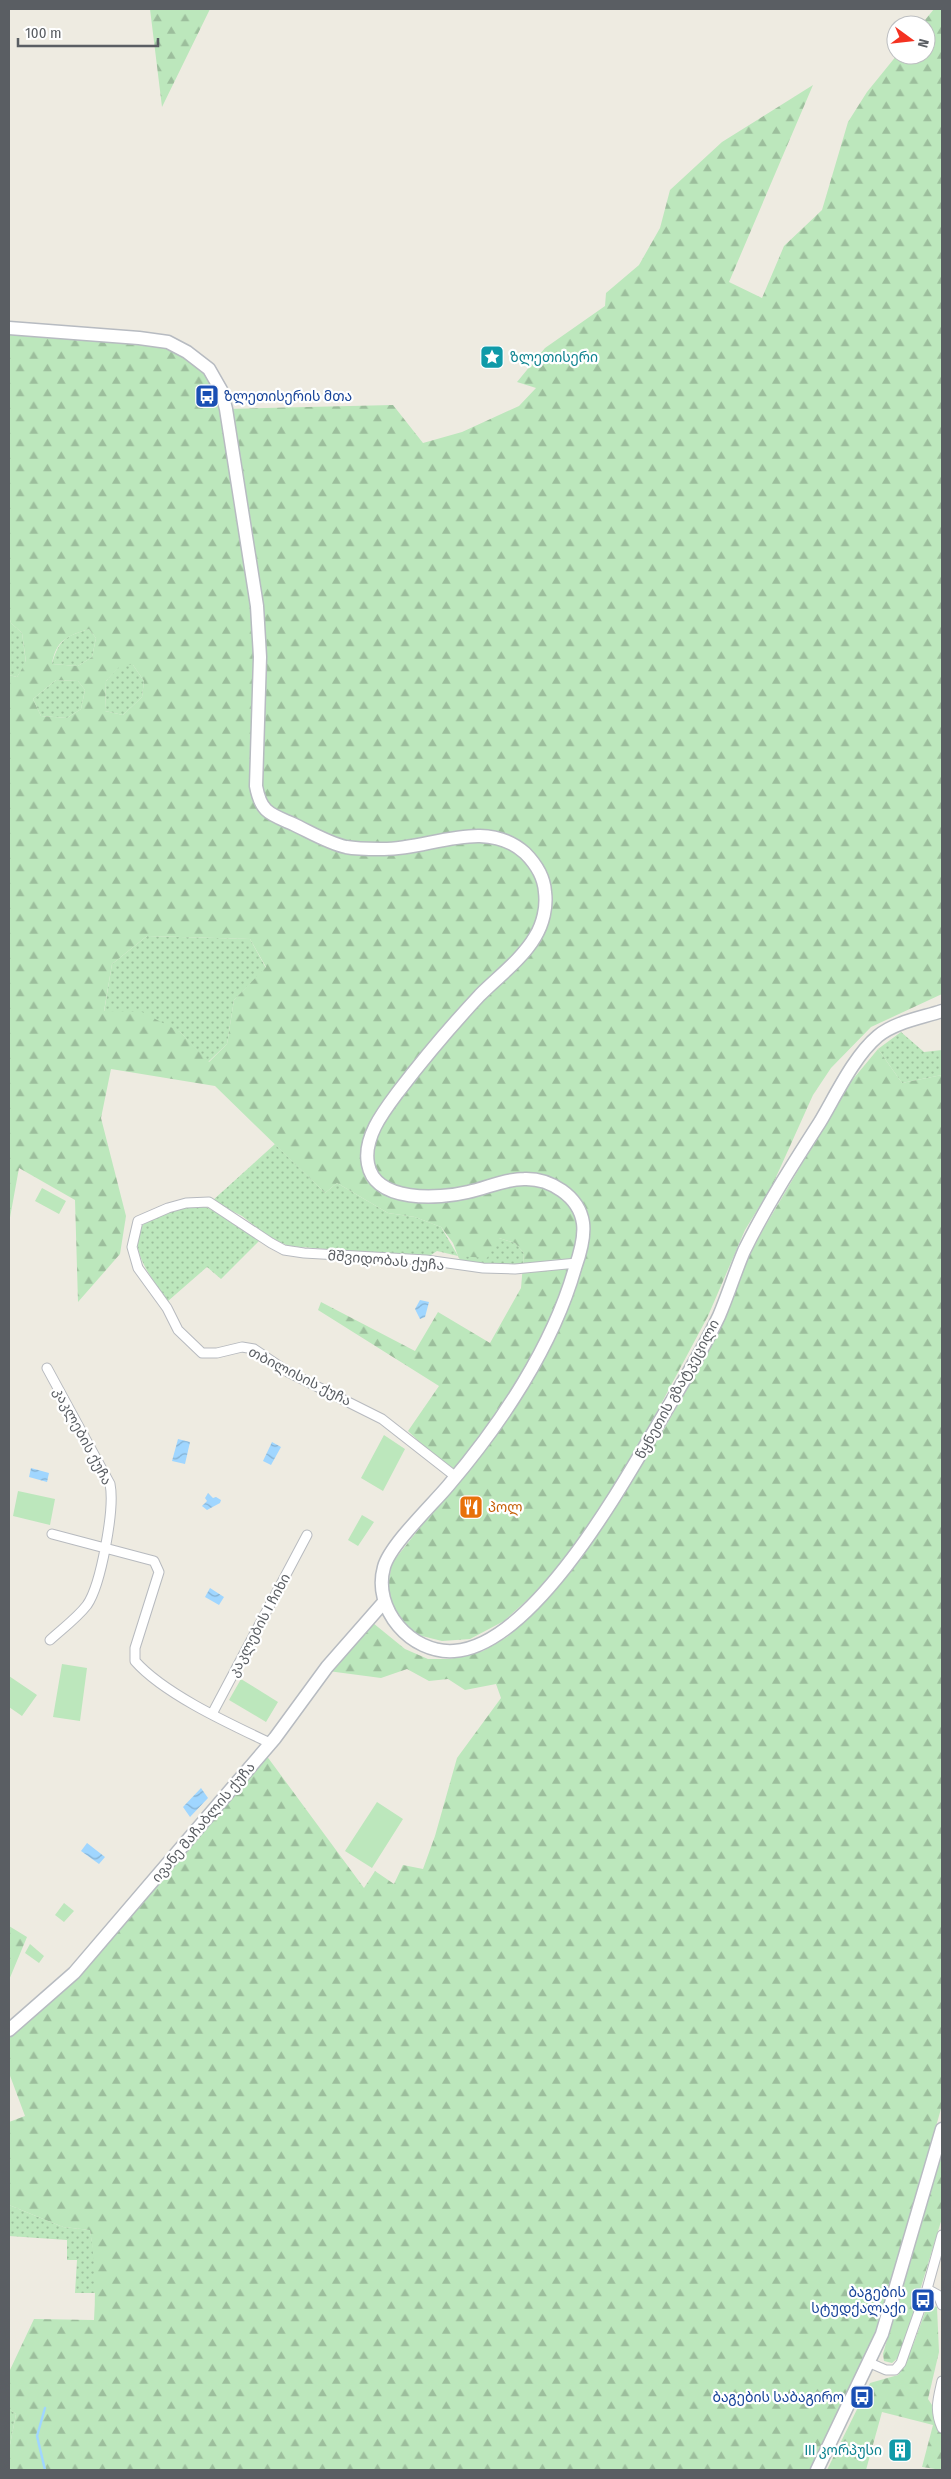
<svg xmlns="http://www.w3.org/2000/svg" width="951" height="2479" font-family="'Fira Sans Condensed','Noto Sans Georgian',sans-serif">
<defs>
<pattern id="grass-dots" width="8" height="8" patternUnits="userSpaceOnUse" patternTransform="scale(1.25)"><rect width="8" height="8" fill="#bce7bc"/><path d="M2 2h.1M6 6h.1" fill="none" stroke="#9cbe9c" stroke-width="1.8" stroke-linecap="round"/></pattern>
<pattern id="forest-firs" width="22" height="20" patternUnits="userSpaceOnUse" patternTransform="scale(1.25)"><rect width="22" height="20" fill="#bce7bc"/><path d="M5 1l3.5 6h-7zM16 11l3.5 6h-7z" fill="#9cbe9c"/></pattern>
<pattern id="water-waves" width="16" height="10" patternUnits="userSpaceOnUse" patternTransform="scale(1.25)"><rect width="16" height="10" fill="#a0d6ff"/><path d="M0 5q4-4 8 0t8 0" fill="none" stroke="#85b1d2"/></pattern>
</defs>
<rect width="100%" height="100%" fill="#eeebe1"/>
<path fill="url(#grass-dots)" d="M9 616 11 623 22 633 26 663 17 677 9 675Z
M89 629 96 638 92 657 78 666 52 664C59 639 66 636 89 629Z
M121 664 133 665 144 681 142 697 123 715 105 711 106 681Z
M56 680 78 681 85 690 81 709 67 718 41 716 33 699Z
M147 936 250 939 266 968 234 1000 227 1044 208 1062 180 1032 104 1012 112 964Z
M901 1032 924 1052 942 1050V1075L902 1083 878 1049Z
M275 1144 325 1193 337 1183 388 1213 415 1217 441 1227 458 1256 499 1238 515 1243 524 1253 523 1264 506 1266 461 1262 458 1256 437 1251 428 1257 288 1246 266 1235 242 1216 212 1201Z
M186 1206H204L216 1212 260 1240 221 1279 207 1267 168 1301C155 1283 121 1242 146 1222 157 1213 173 1210 186 1206Z
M9 2205 63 2227 90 2230 95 2260 96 2293H75L77 2260H67V2240L9 2236Z
M9 2409 16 2414 9 2450Z"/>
<path fill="url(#forest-firs)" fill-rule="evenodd" d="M150 9H210L162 107Z
M934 9H942V994L871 1027 831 1068 813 1095 772 1186 745 1230 708 1316 629 1464 581 1540 547 1582 504 1621 470 1639 442 1641 414 1634 394 1615 386 1597 392 1563 463 1473 547 1340 456 1477 408 1431 439 1386 318 1310 321 1302 415 1351 438 1312 490 1343 521 1288 524 1253 515 1243 499 1238 487 1258 458 1256 453 1243 441 1227 415 1217 388 1213 337 1183 325 1193 215 1086 111 1069 101 1118 126 1216 120 1254 78 1302 75 1200 19 1168 9 1223V675L17 677 26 662 22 633 11 623 9 616V328L168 342 209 369 227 409 393 405 423 443 462 432 519 406 536 388 517 382 545 348 605 306 606 293 639 265 660 228 670 190 722 142 813 85 729 282 762 298 784 246 822 210 848 122 867 92 897 55H926V25H921ZM89 629 96 638 92 657 78 666 52 664C56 640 67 636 89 629ZM121 665H133L144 681 142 697 123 715 105 711 106 681ZM56 680 78 681 85 690 81 709 67 718 41 716 33 699ZM147 936 250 939 266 967 234 1000 227 1044 209 1062 180 1032 142 1012 104 1011 112 964Z
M878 1049 902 1083 942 1075V2105L882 2321 811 2470H9V2450L16 2414 9 2409V2372L34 2319 94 2320C96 2289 95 2261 90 2230L63 2227 9 2205V2122L25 2116 9 2073V2037L92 1958 266 1755 364 1888 375 1871 394 1884 403 1865 423 1869 435 1836 457 1758 501 1698 496 1684 465 1690 448 1679 429 1681 407 1669 381 1678 328 1671 373 1623 405 1649 428 1659H450L483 1651 507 1637 527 1620 571 1569 664 1429 702 1363 741 1271 764 1228 849 1084Z
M9 1926 27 1937 9 1980Z
M942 2143V2218L900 2356 892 2363 884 2361 883 2354Z
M928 2304 937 2307 939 2352 928 2399 942 2420V2470L922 2467 933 2425 882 2412 866 2470H827L870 2383 898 2375 913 2345Z"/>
<path fill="#bce7bc" d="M42 1188 66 1201 59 1214 35 1201Z
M384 1435 405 1449 383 1491 361 1478Z
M18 1491 55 1499 50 1525 13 1516Z
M362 1515 374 1522 358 1546 348 1540Z
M62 1664 87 1668 80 1721 53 1717Z
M9 1676 37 1695 22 1716 9 1707Z
M241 1679 278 1702 266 1722 229 1700Z
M377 1802 403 1819 372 1868 345 1851Z
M64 1903 74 1911 64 1922 55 1915Z
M30 1944 44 1956 39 1963 25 1953Z"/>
<path fill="url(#water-waves)" d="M420 1300 429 1302 425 1317 420 1319 415 1309Z
M178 1439 190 1442 185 1464 172 1461Z
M272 1442 281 1447 271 1465 263 1461Z
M31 1468 49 1473 47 1482 29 1477Z
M208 1493 213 1498 216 1497 221 1500 220 1503 207 1510 202 1506 207 1501 205 1498Z
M210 1588 224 1597 219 1605 205 1597Z
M201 1788 208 1798 190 1817 183 1807Z
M87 1843 105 1857 99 1864 81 1851Z"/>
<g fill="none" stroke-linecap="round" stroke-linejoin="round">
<path stroke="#a0d6ff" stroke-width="2.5" d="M45 2408 37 2436 45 2470"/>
<g stroke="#b7babf" stroke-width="11">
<path id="street" d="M47 1368 110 1484C115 1508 101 1585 87 1605 77 1618 62 1629 50 1640
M456 1477 382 1419 288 1372 254 1349 242 1347 217 1353H202L178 1330 167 1308 138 1268 132 1247 138 1221 168 1208 186 1203 209 1202 271 1243 284 1250 304 1253 426 1260 483 1268 515 1269 577 1263
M52 1534 154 1561 159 1572 135 1648V1661C164 1694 230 1724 270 1743
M212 1714 307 1535
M927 2289 938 2295 942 2305
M870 2363 886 2370H895L901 2363 927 2289 942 2235
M942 2381C938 2399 934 2410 942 2428"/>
</g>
<g stroke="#b7bbc1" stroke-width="15">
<path id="secondary" d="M9 328 139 338 168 342 187 352 209 369 221 390 226 409 257 606 260 657 256 786C261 813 270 814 293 824 310 832 328 843 346 847 357 849 369 849 380 849 427 851 484 816 525 853 536 864 544 876 545 892 547 907 543 924 535 937 522 959 498 977 480 995 451 1026 424 1058 398 1092 383 1112 363 1138 368 1164 375 1203 439 1199 468 1192 487 1188 504 1179 524 1179 550 1178 579 1196 583 1223 585 1238 580 1254 575 1268 553 1346 501 1424 448 1486 432 1505 390 1545 384 1567 372 1609 411 1654 454 1651 532 1646 620 1489 657 1426 678 1390 701 1354 719 1316 728 1295 735 1272 744 1251 766 1206 793 1164 820 1122 836 1095 854 1056 878 1036 895 1022 921 1018 942 1011
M9 2030 74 1973 275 1738 327 1667 384 1602
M817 2470 882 2334 942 2129"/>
</g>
<use href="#street" stroke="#fff" stroke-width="9"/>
<use href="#secondary" stroke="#fff" stroke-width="12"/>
</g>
<defs>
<g id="sight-square" transform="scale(1.25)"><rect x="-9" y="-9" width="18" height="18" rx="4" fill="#0f9aa8" stroke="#fff"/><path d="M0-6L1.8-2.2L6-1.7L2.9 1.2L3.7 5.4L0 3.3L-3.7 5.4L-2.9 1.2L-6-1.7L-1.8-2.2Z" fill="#fff"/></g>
<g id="bus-square" transform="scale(1.25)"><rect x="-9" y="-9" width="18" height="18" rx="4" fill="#1a4fb4" stroke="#fff"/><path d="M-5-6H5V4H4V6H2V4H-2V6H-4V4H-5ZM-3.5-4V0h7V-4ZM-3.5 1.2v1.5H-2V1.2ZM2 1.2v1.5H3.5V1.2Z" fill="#fff"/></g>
<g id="restaurant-square" transform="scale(1.25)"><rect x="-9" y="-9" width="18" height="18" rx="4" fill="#e8710a" stroke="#fff"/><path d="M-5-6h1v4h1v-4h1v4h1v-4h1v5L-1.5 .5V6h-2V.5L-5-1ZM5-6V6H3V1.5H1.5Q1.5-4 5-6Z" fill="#fff"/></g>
<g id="building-square" transform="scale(1.25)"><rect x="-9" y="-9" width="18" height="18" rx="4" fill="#0f9aa8" stroke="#fff"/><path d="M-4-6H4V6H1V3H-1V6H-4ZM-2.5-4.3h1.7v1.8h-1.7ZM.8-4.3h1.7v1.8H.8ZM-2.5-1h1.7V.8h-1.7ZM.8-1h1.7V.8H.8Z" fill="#fff"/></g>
</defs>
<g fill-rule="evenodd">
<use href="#sight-square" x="492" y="357"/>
<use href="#bus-square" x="207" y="396"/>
<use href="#restaurant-square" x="471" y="1507"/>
<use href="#bus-square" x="923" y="2300"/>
<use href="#bus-square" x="862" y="2397"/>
<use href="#building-square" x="900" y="2450"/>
</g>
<g text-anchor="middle" stroke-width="4.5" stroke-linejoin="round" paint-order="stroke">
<g font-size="14" fill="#0d838f" stroke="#fff" text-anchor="start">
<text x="510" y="362">ზლეთისერი</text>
<text x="882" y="2455" text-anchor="end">III კორპუსი</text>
</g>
<g font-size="14" fill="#164399" stroke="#fff" text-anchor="end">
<text x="224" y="401" text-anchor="start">ზლეთისერის მთა</text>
<text x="906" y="2297">ბაგების<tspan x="906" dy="16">სტუდქალაქი</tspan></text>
<text x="844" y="2402">ბაგების საბაგირო</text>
</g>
<g font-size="14" fill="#5a5e63" stroke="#fff">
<text transform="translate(386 1260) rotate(5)" y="5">მშვიდობას ქუჩა</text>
<text transform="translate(300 1376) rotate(27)" y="5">თბილისის ქუჩა</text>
<text transform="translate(677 1389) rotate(-61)" y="5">წყნეთის გზატკეცილი</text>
<text transform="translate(83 1436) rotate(62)" y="5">კაკლების ქუჩა</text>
<text transform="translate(259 1625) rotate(-62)" y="5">კაკლების I ჩიხი</text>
<text transform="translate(203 1822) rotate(-50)" y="5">ივანე მაჩაბლის ქუჩა</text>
</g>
<g font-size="14" fill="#c56008" stroke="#fff" text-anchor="start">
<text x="488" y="1512">პოლ</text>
</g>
</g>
<rect width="951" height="2479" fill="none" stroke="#5a5e63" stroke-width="20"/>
<g transform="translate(911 40) rotate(105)"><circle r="24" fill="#ffffff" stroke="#bdbfc1"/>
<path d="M0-4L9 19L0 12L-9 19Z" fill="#f43221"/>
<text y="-8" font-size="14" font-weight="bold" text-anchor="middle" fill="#5a5e63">N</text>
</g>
<path d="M18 38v8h140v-8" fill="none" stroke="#5a5e63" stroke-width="2.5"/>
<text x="25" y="38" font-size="15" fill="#5a5e63" stroke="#ffffff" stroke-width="4" paint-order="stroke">100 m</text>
</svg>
